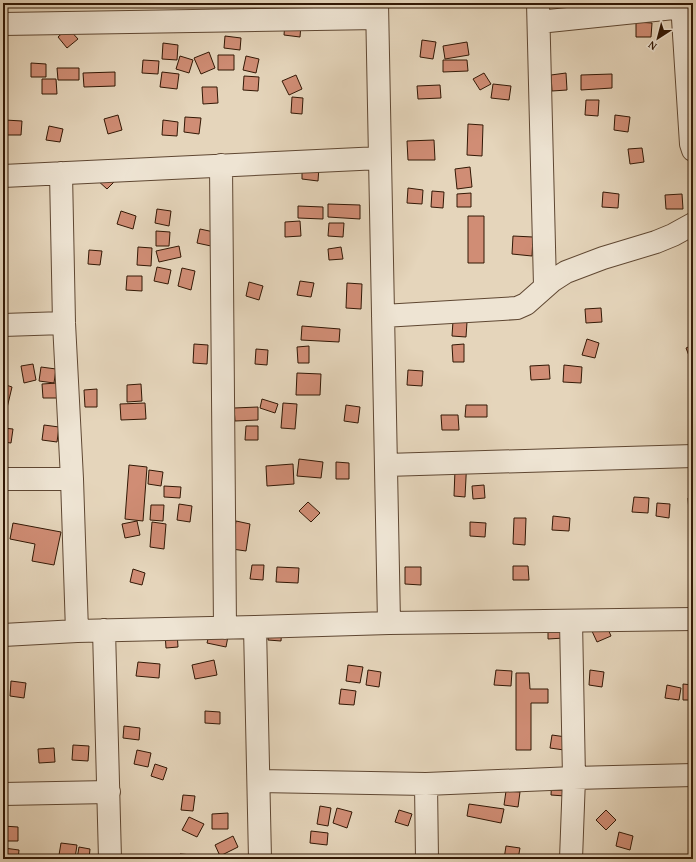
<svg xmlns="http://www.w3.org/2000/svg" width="696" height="862" font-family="'Gentium Book Plus',serif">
<rect width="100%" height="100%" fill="#e5d5bb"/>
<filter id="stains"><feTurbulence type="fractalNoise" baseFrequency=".005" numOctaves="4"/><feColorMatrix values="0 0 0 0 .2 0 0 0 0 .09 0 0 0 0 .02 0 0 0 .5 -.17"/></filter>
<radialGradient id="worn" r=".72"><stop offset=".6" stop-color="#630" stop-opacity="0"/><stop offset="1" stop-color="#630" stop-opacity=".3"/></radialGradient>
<path fill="#d08d75" stroke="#321805" d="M285 22 301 24 300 37 284 35Z
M636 22 652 23 651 37H636Z
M68 28 78 39 67 48 58 37Z
M225 36 241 38 240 50 224 48Z
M422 40 436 42 433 59 420 57Z
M467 42 469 55 445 59 443 46Z
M163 43 178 45 177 60 162 59Z
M209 52 215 68 201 74 194 58Z
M218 55H234V70H218Z
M180 56 193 60 189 73 176 69Z
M246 56 259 59 256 73 243 70Z
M143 60 159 61 158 74 142 73Z
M443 60H467L468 71 443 72Z
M31 63 46 64V77H31Z
M57 68H79V80H58Z
M115 72V86L84 87 83 73Z
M162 72 179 74 177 89 160 87Z
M484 73 491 84 480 90 473 79Z
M566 73 567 90 552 91 551 75Z
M612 74V88L581 90V75Z
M296 75 302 89 289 95 282 81Z
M244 76 259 77 258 91 243 90Z
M42 79H56L57 94H42Z
M493 84 511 86 509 100 491 98Z
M440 85 441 98 418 99 417 86Z
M202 87H217L218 103 203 104Z
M292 97 303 98 302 114 291 113Z
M586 100H599L598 116 585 115Z
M118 115 122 130 108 134 104 119Z
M615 115 630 117 628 132 614 130Z
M185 117 201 118 199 134 184 132Z
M5 120 22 121 21 135H5Z
M163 120 178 122 177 136 162 135Z
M468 124 483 125 482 156 467 155Z
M49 126 63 129 60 142 46 140Z
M434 140 435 160H408L407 141Z
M642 148 644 162 630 164 628 149Z
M302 166 319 167 318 181 302 179Z
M470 167 472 187 457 189 455 169Z
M96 179 116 180 107 189Z
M408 188 423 190 422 204 407 203Z
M432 191 444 192 443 208 431 207Z
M603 192 619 194 618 208 602 207Z
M471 193V207H457V194Z
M682 194 683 209H666L665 195Z
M328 204 360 205V219L328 217Z
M298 206 323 207V219L298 218Z
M157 209 171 211 169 226 155 223Z
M121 211 136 216 133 229 117 224Z
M468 216H484V263H468Z
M300 221 301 236 285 237V222Z
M329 223H344L343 237 328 236Z
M200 229 214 232 211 246 197 243Z
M156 231 170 232 169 246H156Z
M513 236 533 237 532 256 512 254Z
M179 246 181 257 159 262 156 251Z
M138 247 152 248 151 266 137 265Z
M341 247 343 259 329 260 328 249Z
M89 250 102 251 100 265 88 264Z
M157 267 171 270 168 284 154 281Z
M182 268 195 271 191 290 178 286Z
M127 276H142V291L126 290Z
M300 281 314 283 311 297 297 295Z
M249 282 263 286 259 300 246 296Z
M347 283 362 284 361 309 346 308Z
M601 308 602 322 586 323 585 309Z
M453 321 467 322 466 337 452 336Z
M302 326 340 329 339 342 301 340Z
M587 339 599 343 595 358 582 355Z
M194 344 208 345 207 364 193 363Z
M464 344V362H453L452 345Z
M693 345V360L691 361 686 348Z
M309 346V363H298L297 347Z
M256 349 268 350 267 365 255 364Z
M33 364 36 380 24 383 21 366Z
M549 365 550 379 531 380 530 366Z
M564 365 582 367 581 383 563 382Z
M41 367 56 369 54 383 39 381Z
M408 370 423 371 422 386 407 385Z
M297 373 321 374 320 395H296Z
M57 383 58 398H43L42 384Z
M3 384 12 387 7 408 3 407Z
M141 384 142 401 127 402V385Z
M97 389V407H85L84 390Z
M262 399 278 404 275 413 260 408Z
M145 403 146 419 121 420 120 404Z
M283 403 297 404 295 429 281 428Z
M346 405 360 407 358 423 344 421Z
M466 405H487V417H465Z
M258 407V420L235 421 234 408Z
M441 415H458L459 430H442Z
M44 425 59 427 57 442 42 440Z
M246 426H258V440H245Z
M3 428 13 429 11 443 3 442Z
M467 458 465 497 454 496 455 470Z
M299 459 323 462 321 478 297 476Z
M336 462 349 463V479H336Z
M293 464 294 484 267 486 266 466Z
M129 465 147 467 143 521 125 519Z
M149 470 163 472 161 486 148 484Z
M484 485 485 498 473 499 472 486Z
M164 486 181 487 180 498 164 497Z
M634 497 649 498 648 513 632 512Z
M688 498H693V512H689Z
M308 502 320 513 311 522 299 511Z
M657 503 670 504 669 518 656 516Z
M179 504 192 506 190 522 177 520Z
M151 505H164L163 521 150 520Z
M553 516 570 518 569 531 552 530Z
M514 518H526L525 545 513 544Z
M137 521 140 535 125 538 122 524Z
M236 521 250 524 246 551 232 549Z
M152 522 166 524 164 549 150 547Z
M470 522 486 523 485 537 470 536Z
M13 523 61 532 54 565 32 561 35 544 10 539Z
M252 565H264L263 580 250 579Z
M513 566H528L529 580H513Z
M277 567 299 568 298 583 276 582Z
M405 567H421V585L405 584Z
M133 569 145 573 142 585 130 582Z
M563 621 564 638 548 639V622Z
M605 622 611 636 597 642 591 629Z
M270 625 282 626 281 641 268 640Z
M211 627 229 631 226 647 207 643Z
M177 632 178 647 166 648 165 633Z
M214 660 217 675 195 679 192 665Z
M138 662 160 664 159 678 136 676Z
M348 665 363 667 360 683 346 681Z
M368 670 381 672 379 687 366 685Z
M496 670 512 671 511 686 494 685Z
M590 670 604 672 602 687 589 685Z
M516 673H529L530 689H548V703H531V750H516Z
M11 681 26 683 24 698 10 696Z
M683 684 693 685V700H683Z
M667 685 681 688 679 700 665 698Z
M341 689 356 691 354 705 339 704Z
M205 711 220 712V724L205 723Z
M124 726 140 728 139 740 123 738Z
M552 735 566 737 564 750 550 748Z
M73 745 89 746 88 761 72 760Z
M54 748 55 762 39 763 38 749Z
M137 750 151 753 148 767 134 764Z
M155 764 167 768 163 780 151 776Z
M552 775 566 776 565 796 551 795Z
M506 791 520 792 518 807 504 805Z
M183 795 195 796 193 811 181 810Z
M469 804 504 809 501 823 467 816Z
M320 806 331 808 328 826 317 824Z
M337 808 352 812 347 828 333 823Z
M399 810 412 814 408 826 395 822Z
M606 810 616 820 606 830 596 820Z
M228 813V829H212V814Z
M189 817 204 824 197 837 182 830Z
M3 826 18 827V841H3Z
M311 831 328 833 327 845 310 843Z
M619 832 633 836 630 850 616 846Z
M233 836 238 847 220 856 215 845Z
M61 843 77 845 75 858 59 855Z
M506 846 520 848 518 859H504Z
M79 847 90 849 89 859H77Z
M4 848 19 850 18 859H3Z
M180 854 193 855V859H180Z"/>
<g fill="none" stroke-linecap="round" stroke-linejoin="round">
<g stroke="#5f4732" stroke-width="24">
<path id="minor" d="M377 3 389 623
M538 3 545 286
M682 3 691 144 693 150
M539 22 693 6
M3 24 377 18
M221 165 225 628
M61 173 64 323 72 479 77 631
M3 176 380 158
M383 316 502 309 517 308 526 304 552 281 566 272 603 258 656 242 673 235 693 224
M3 325 64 323
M386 465 693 456
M3 479H72
M255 627 260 859
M104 630 110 859
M3 635 77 631 255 627 389 623 693 619
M259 781 426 784 574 778 693 775
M426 784 427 859
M3 794 109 792
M571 859 574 778 571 621"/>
</g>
<use href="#minor" stroke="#eee4d3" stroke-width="22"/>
</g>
<rect width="696" height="862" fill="none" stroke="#e5d5bb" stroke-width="16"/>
<rect x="4" y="4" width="688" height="854" fill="none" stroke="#321805" stroke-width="2"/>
<rect x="8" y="8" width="680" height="846" fill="none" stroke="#321805"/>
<g transform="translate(658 38) rotate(216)" stroke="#eee4d3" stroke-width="3" paint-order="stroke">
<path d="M0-3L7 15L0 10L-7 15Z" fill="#321805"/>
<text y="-6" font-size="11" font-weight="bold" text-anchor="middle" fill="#321805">N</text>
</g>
<rect width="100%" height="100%" filter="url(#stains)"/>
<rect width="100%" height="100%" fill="url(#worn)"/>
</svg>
